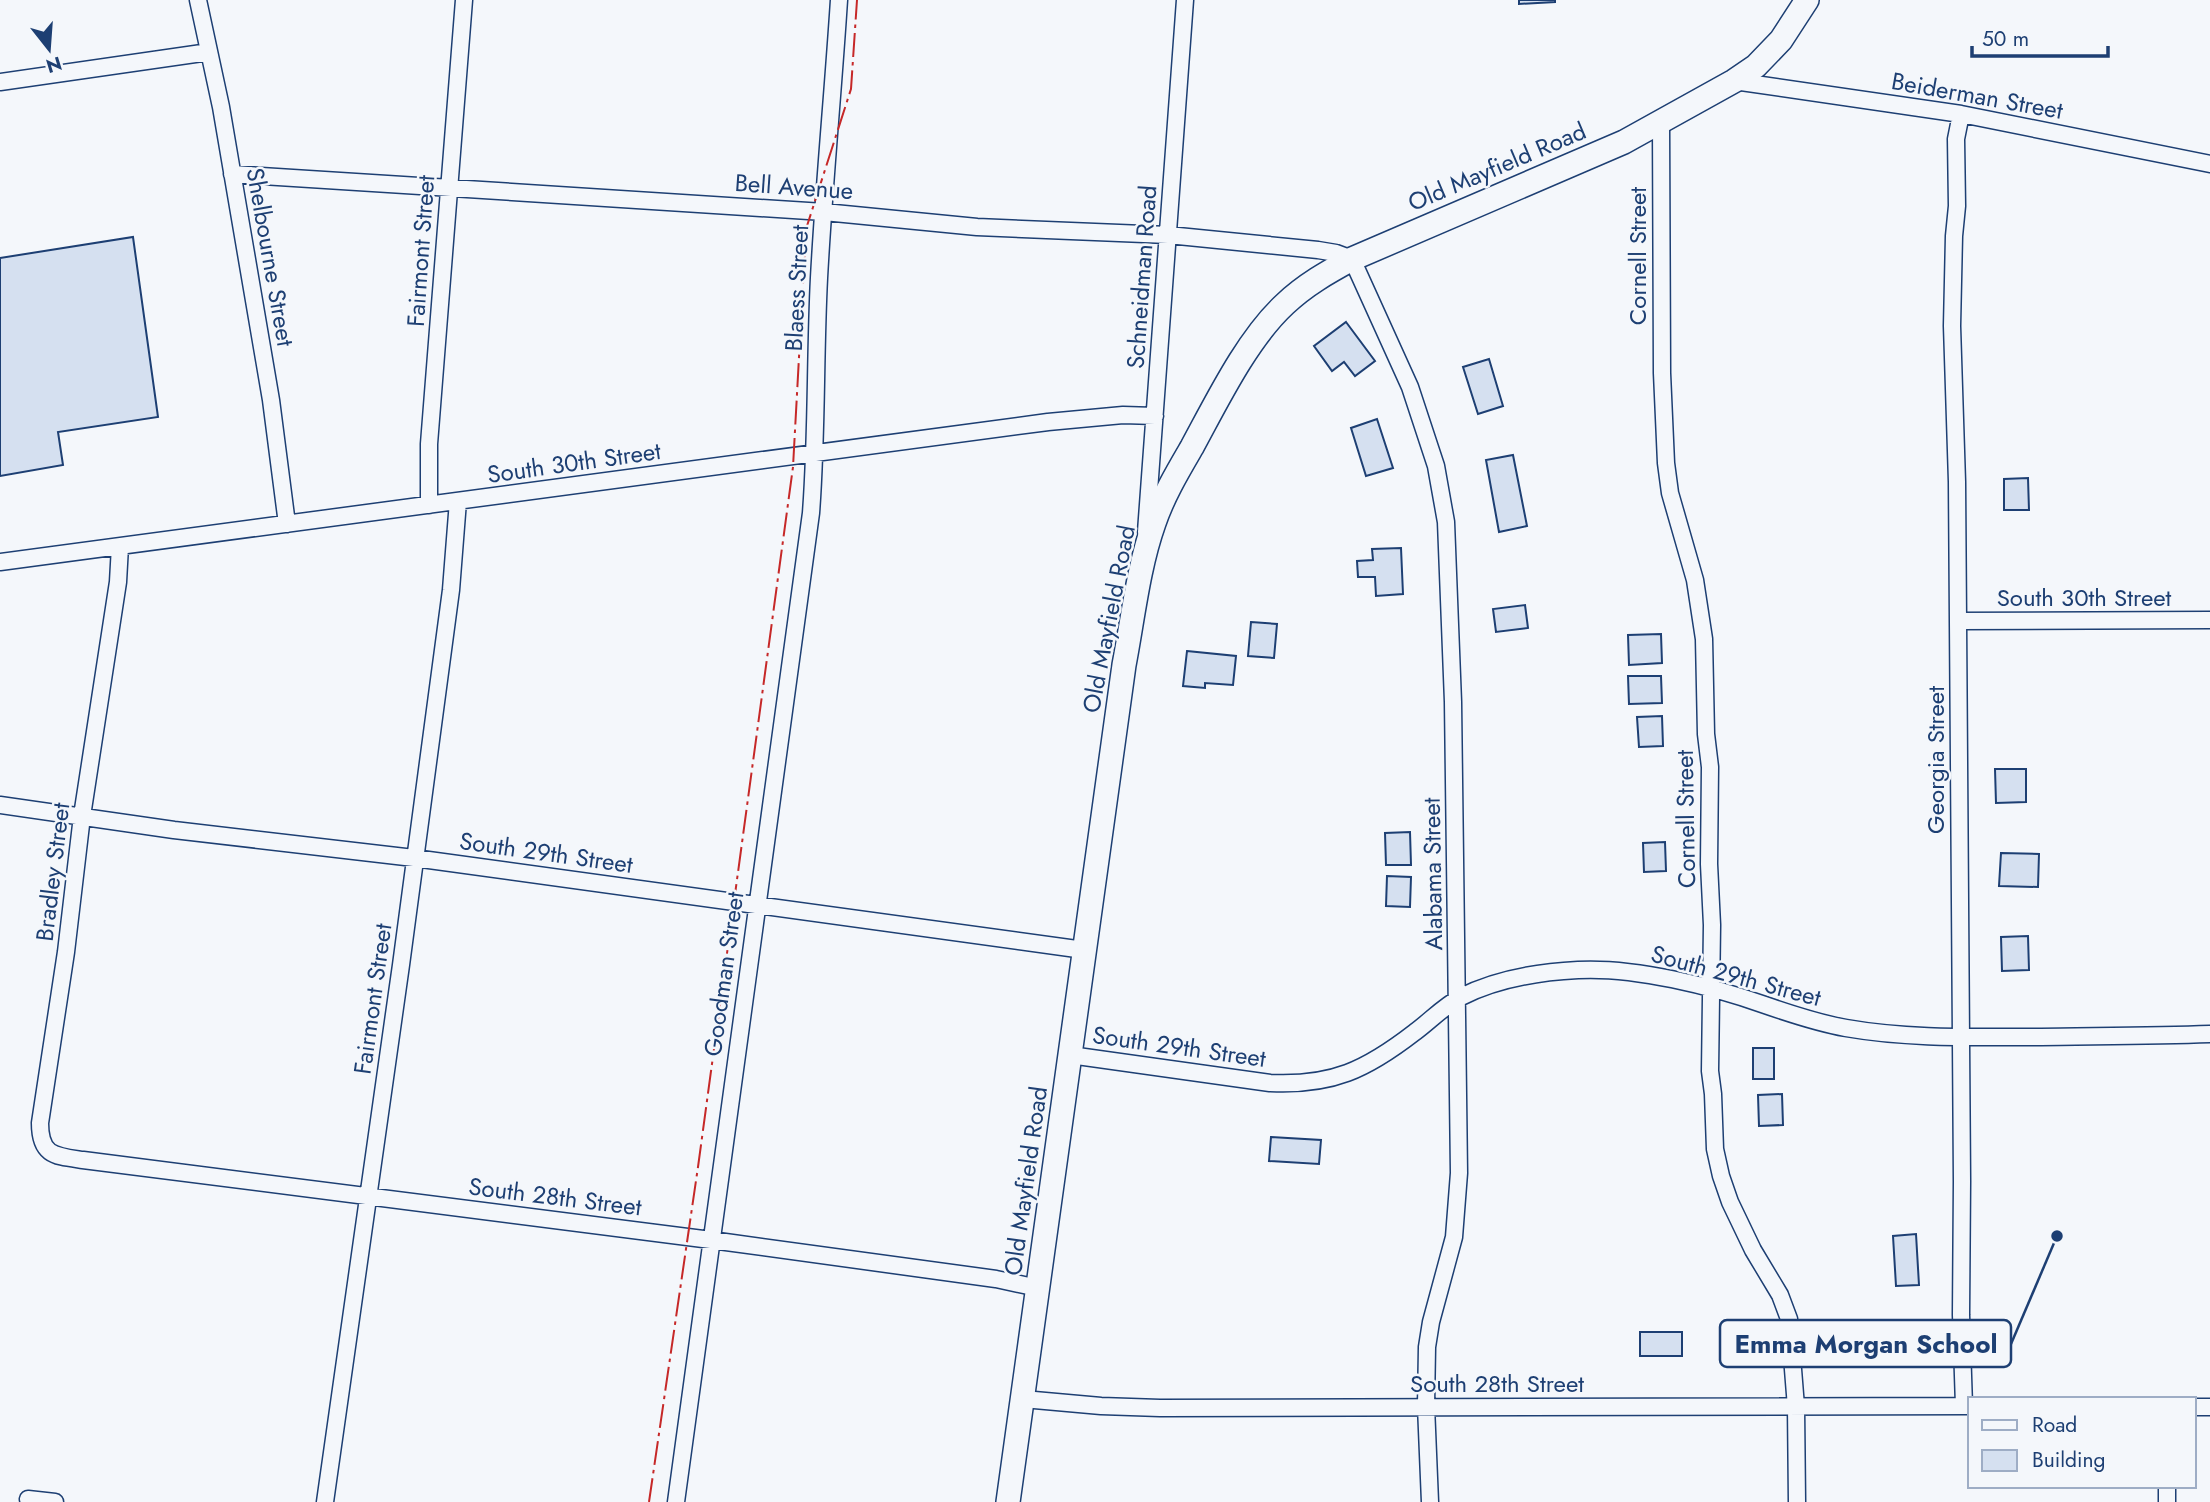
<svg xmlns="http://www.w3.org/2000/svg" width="2210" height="1502" font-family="Jost,sans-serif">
<rect width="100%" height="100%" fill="#f4f7fb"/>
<path fill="#d5e0f0" stroke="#1d3f73" stroke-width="2" d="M1519 0H1555V2L1519 4Z
M133 237 158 417 58 432 63 465 0 476V258Z
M1346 322 1375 361 1355 376 1344 362 1332 371 1314 346Z
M1489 359 1503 406 1478 414 1463 367Z
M1377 419 1393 468 1366 476 1351 428Z
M1513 455 1527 526 1499 532 1486 460Z
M2028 478 2029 510H2004V479Z
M1401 548 1403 594 1376 596 1375 577H1358L1357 561 1373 560 1372 549Z
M1525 605 1528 628 1496 632 1493 609Z
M1251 622 1277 624 1274 658 1248 656Z
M1661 634 1662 663 1629 665 1628 635Z
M1187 651 1236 656 1233 685 1205 683V688L1183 686Z
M1628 676H1661L1662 703 1629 704Z
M1662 716 1663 746 1639 747 1637 717Z
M1995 769H2026V802L1996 803Z
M1410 832 1411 865H1386L1385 833Z
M1665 842 1666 871 1644 872 1643 843Z
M2001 853 2039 854 2038 887 1999 886Z
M1387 876 1411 877 1410 907 1386 906Z
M2028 936 2029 970 2002 971 2001 937Z
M1753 1048H1774V1079H1753Z
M1782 1094 1783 1125 1759 1126 1758 1095Z
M1271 1137 1321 1140 1319 1164 1269 1161Z
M1916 1234 1919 1285 1896 1286 1893 1236Z
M1640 1332H1682V1356H1640Z"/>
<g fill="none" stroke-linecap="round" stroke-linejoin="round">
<g stroke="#1d3f73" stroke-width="19">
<path id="street" d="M198 0 221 107 271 400 287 524
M1734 81 1961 114 2210 164
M0 82 209 52
M1961 114 1956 139 1957 206 1954 236 1952 326 1957 482 1962 1181 1961 1315 1964 1406
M1661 122 1662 373 1666 463 1670 493 1695 580 1704 639 1706 734 1710 767 1709 864 1712 925 1710 1071 1713 1094 1715 1149 1721 1176 1730 1202 1753 1250 1780 1295 1789 1319 1796 1407 1797 1502
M232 174 824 212 977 227 1168 235 1318 250 1336 253 1352 259 1410 387 1436 466 1446 522 1453 702 1459 1173 1454 1237 1431 1322 1427 1347 1426 1406 1430 1502
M429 505V444L464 0
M1146 532 1185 0
M120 546 118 582 82 816 66 952 40 1123C40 1156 55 1156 83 1160L711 1240 996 1279 1038 1288
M0 562 1048 422 1123 415 1155 416
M1958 621 2210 620
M0 805 174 830 414 858 1084 950
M1070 1055 1270 1083C1332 1086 1366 1070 1415 1032 1430 1021 1444 1006 1461 997 1496 979 1539 972 1578 970 1635 967 1711 986 1765 1005 1791 1014 1818 1023 1846 1028 1909 1039 1972 1037 2036 1037 2094 1036 2152 1036 2210 1034
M1023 1399 1101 1406 1160 1408 1970 1406
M2194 1407H2210
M28 1499 55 1502
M325 1502 401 965 451 590 458 501
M676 1502 811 513C817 435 815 356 819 278 824 185 833 93 839 0
M2167 1502V1486"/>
</g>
<g stroke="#1d3f73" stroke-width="26">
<path id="secondary" d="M1008 1502 1124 665C1133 618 1138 568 1154 523 1163 496 1178 471 1192 447 1217 401 1247 339 1285 304 1305 285 1328 272 1352 259L1624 142 1734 81 1756 66 1781 40 1807 0"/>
</g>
<use href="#street" stroke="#f4f7fb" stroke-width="16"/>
<use href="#secondary" stroke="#f4f7fb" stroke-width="23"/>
<path stroke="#c62828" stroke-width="2" stroke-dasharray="24 5 3.5 5" stroke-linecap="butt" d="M649 1502 698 1167 793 467 806 229 851 89 857 0"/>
</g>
<g text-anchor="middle" stroke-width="5" stroke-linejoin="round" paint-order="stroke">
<g font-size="24" fill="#1d3f73" stroke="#f4f7fb">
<text transform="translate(1977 96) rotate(10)" y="8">Beiderman Street</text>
<text transform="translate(1497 167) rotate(-23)" y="8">Old Mayfield Road</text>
<text transform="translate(794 187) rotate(4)" y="8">Bell Avenue</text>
<text transform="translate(421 251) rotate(-86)" y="8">Fairmont Street</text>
<text transform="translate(1638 256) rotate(-90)" y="8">Cornell Street</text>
<text transform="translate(270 257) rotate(80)" y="8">Shelbourne Street</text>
<text transform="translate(1142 277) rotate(-86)" y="8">Schneidman Road</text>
<text transform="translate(797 288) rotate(-87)" y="8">Blaess Street</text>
<text transform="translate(574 463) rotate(-8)" y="8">South 30th Street</text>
<text x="2084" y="606">South 30th Street</text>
<text transform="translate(1109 619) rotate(-79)" y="8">Old Mayfield Road</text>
<text transform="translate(1936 760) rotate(-90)" y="8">Georgia Street</text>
<text transform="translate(1686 819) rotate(-91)" y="8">Cornell Street</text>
<text transform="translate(546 853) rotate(8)" y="8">South 29th Street</text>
<text transform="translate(53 872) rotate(-83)" y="8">Bradley Street</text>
<text transform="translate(1433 874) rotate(-91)" y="8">Alabama Street</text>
<text transform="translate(724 974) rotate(-82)" y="8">Goodman Street</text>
<text transform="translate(1736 976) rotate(15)" y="8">South 29th Street</text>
<text transform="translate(373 999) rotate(-82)" y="8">Fairmont Street</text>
<text transform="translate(1179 1047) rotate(8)" y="8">South 29th Street</text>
<text transform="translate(1026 1181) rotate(-82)" y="8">Old Mayfield Road</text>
<text transform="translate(555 1197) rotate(7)" y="8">South 28th Street</text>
<text x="1497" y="1392">South 28th Street</text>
</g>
</g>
<path fill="none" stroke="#1d3f73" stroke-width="2.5" d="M2057 1236L2011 1344"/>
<circle fill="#1d3f73" stroke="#f4f7fb" stroke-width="2.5" cx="2057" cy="1236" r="7"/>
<rect fill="#f4f7fb" stroke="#1d3f73" stroke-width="2.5" x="1720" y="1320" width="291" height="47" rx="7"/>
<g font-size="26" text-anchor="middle" font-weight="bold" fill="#1d3f73">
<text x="1866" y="1353">Emma Morgan School</text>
</g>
<rect x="1968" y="1397" width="228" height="91" fill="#f4f7fb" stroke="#9eadc5" stroke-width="2"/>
<rect x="1982" y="1420" width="35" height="10" fill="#f4f7fb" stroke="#9eadc5" stroke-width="2"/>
<text x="2032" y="1432" font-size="21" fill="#1d3f73">Road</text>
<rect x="1982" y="1450" width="35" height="21" fill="#d5e0f0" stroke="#9eadc5" stroke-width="2"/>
<text x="2032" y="1467" font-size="21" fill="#1d3f73">Building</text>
<g transform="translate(49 49) rotate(163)" stroke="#f4f7fb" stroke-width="5" paint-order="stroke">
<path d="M0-5L12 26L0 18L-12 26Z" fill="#1d3f73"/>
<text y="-10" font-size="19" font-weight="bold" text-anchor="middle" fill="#1d3f73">N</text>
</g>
<path d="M1972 46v10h136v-10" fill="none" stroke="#1d3f73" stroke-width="3.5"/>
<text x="1982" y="46" font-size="21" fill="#1d3f73" stroke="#f4f7fb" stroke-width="5" paint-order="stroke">50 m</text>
</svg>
